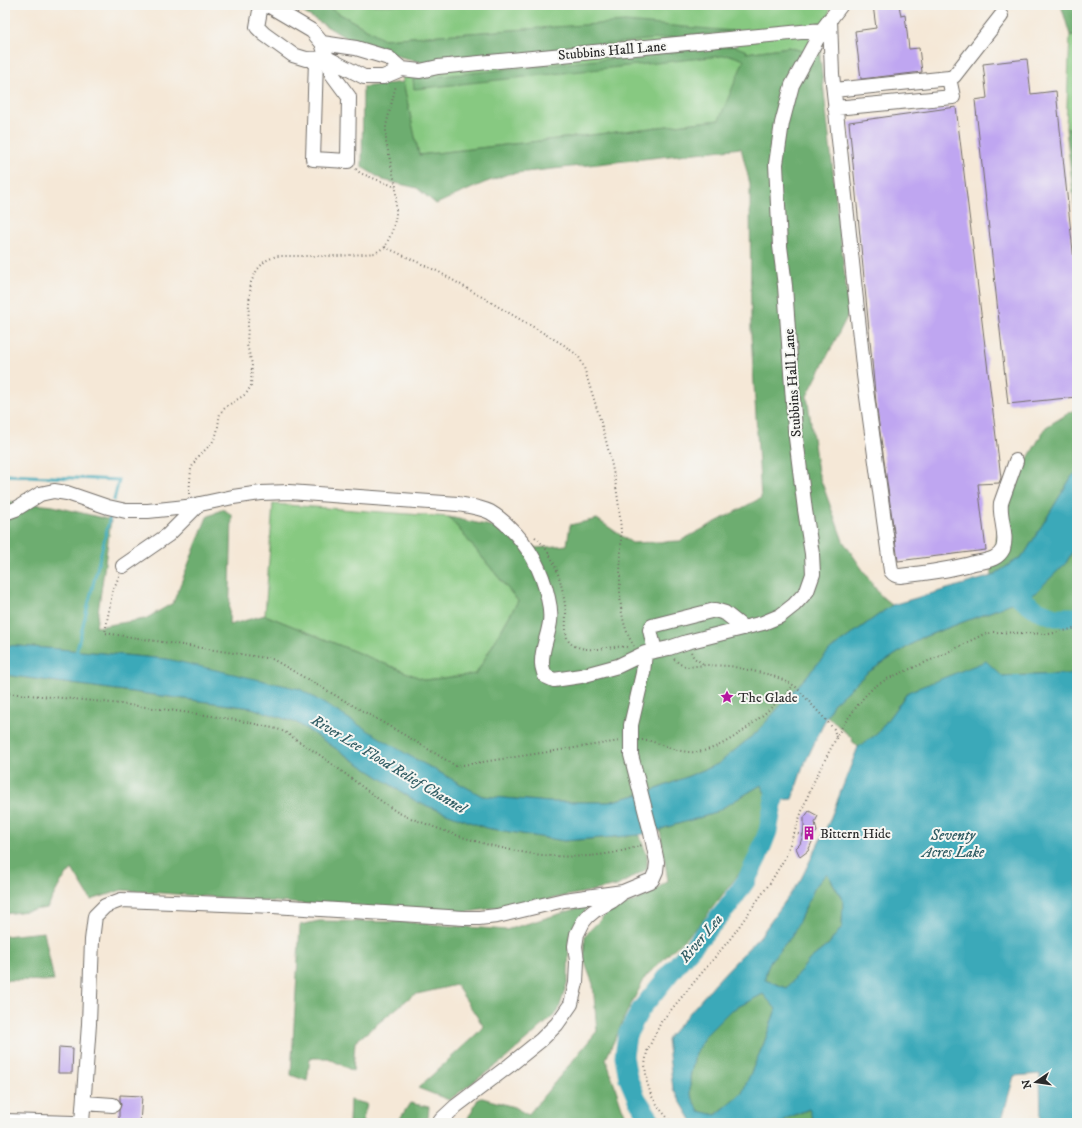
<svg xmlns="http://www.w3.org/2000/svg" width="1082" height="1128" font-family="'IM FELL DW Pica',serif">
<rect width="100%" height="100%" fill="#f6f6f2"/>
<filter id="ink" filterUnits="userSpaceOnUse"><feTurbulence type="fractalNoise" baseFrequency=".025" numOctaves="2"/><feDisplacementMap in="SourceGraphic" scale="8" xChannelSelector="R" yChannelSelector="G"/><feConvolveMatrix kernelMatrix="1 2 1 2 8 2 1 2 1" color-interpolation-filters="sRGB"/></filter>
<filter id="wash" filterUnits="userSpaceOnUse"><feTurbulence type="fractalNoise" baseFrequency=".012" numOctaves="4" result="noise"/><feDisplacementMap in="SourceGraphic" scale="16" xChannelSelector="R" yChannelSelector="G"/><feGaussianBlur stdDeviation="0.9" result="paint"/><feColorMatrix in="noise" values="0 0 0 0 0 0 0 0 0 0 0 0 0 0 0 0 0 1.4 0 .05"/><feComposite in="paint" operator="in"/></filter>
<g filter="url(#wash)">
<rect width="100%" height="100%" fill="#f5e8d7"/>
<path fill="#87c981" stroke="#597a56" d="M324 5H831L820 57 789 47 747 53 720 120 419 155 403 82 402 64 430 65 529 29 384 39Z
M1070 35H1077V129L1066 128Z
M273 504 449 517 518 601 476 674 425 680 265 615Z"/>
<path fill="#6dad6f" stroke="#4c6c4d" d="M291 5H324L384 39 625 22 733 31 588 46 430 65 376 50 351 41Z
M1061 5H1077L1075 14 1077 18V35H1070Z
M734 46 747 51 746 53 789 47 820 57 849 313 807 396 818 472 843 541 880 595 892 605 830 650 757 732 718 764 652 791 608 802H549L482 796 408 755 167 659 59 649 5 645V501L53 506 111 520 96 627 145 619 173 603 207 517 223 509 232 515 229 625 265 615 425 680 476 674 518 601 449 517 500 528 536 548 567 545 570 525 597 519 632 543 680 541 761 498 751 335 750 184 741 148 508 174 484 183 436 204 417 188 383 180 362 167 363 87 403 82 419 155 719 120 744 60 730 55 414 89 413 79Z
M1066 128 1077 129V229Z
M1077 408V472L1072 476 1024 555 992 576 991 563 1006 496 1046 427Z
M1077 544V671L1069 674 1002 676 908 692 877 734 858 747 852 741 853 739 827 716 833 704 867 673 921 638 995 610 1066 563Z
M5 675 252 708 297 723 417 802 486 828 564 841 639 835 647 855V869L617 886 551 899 462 913 345 907 122 890 91 900 72 869 61 882 47 908 5 914Z
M761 785 769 801 749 861 699 925 646 976 626 1014 606 1059 622 1108 631 1123H469L468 1118 479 1097 514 1107 528 1115 597 1031 593 984 584 960 585 935 607 913 646 896 668 881 660 830 664 828 712 814Z
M827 873 843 900 842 927 828 945 810 959 787 988 765 980 766 972 771 960 792 936 815 887Z
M589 905 569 937 568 980 558 1012 505 1059 449 1100 418 1088 484 1027 456 985 413 995 355 1042 353 1071 328 1058H310L307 1081 291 1075 300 925 319 921 405 922 506 930Z
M44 932 54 981 5 980V936Z
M763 994 776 1009 764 1043 742 1094 715 1115 699 1111 690 1093V1077L695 1055 705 1036 730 1011Z
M350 1100 367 1104 363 1119 365 1123H349Z
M410 1103 429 1107 428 1118 425 1123H397Z
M810 1109 814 1123H784L785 1119Z"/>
<path fill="#3aa9b9" stroke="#326a72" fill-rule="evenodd" d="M1077 472V543L1066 563 1035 593 995 610 921 638 867 673 833 704 803 767 792 799 769 801 761 785 712 814 664 828 660 830 639 835 564 841 486 828 417 802 297 723 252 708 5 675V645L59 649 167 659 300 689 408 755 482 796 549 802H609L652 791 718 764 757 732 830 650 892 605 992 576 1024 555 1072 476Z
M986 661 1002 676 1069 674 1077 671V1123H1041L1040 1074 1014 1076 1001 1123H814L809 1109 785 1119 784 1123H693L673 1089 667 1039 717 981 761 935 801 879 829 822 858 747 877 734 908 692ZM827 873 843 900 842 927 828 945 810 959 787 988 765 980 766 972 771 960 792 936 815 887ZM763 994 776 1009 764 1043 742 1093 716 1115 699 1111 690 1093V1077L695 1055 705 1036 730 1011Z"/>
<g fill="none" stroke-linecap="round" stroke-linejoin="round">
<path stroke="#3aa9b9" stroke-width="3" d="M5 475 119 480 114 500
M76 653 110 517"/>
<path stroke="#3aa9b9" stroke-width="19" d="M1007 588 1037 610 1055 617H1077
M653 1123 637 1099 628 1078 624 1056 627 1035 641 1009 680 961 727 908 746 881 758 857 768 831 774 799 777 775"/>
</g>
<g id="blocks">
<path fill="#bfa6f1" d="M873 5H899L901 16 905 15 909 49 919 48 922 72 861 79 855 31 876 28Z
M1027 59 1031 94 1056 91 1077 289V397L1008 404 975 100 987 98 983 64Z
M956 107 1001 478 999 483 978 484 986 550 898 561 876 403 849 122Z
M809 811 818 816 815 822 817 832 814 834 812 842 808 851 800 857 796 848 800 844 803 835 804 829V818Z
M59 1047 73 1048 72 1073H58Z
M120 1095 142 1096 140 1123H119V1110L121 1105 120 1100Z"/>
</g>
</g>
<g filter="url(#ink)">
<use href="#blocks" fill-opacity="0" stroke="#726d67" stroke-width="1"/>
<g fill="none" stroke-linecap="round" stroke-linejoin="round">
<g stroke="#726d67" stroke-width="16">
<path id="minor" d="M261 5 257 27 264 34 293 55 306 59 327 58 364 77H383L402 69 420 71 438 67 822 30 841 5
M268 5 312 31 322 43 332 74 349 97 348 161 313 159 316 60
M830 19 832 74 864 375 891 571C894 575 896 576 900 576 925 573 950 570 974 563 980 562 988 561 994 558 998 556 1001 553 1003 549 1008 534 999 518 1001 503L1016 461
M322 43 356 48 389 58 402 69
M834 90 949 78 954 76 1001 16
M835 108 953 97 949 78
M5 513 16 509 40 494 54 491 67 493 108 507 126 511H148L186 507 233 497 261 493 289 492 458 504C469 506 480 507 490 512 497 516 504 522 509 527 530 547 542 570 548 598 550 606 551 614 550 622 548 637 541 650 542 664 542 668 544 672 545 676L554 680 581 676 618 666 645 653 669 648 687 642 763 623 780 616 794 605 807 591 813 574 812 554 805 510 795 430 785 286 780 246 776 164 782 123 792 85 822 30
M123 566 168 535 199 504
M655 651 650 630 652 626 715 610 725 613 744 628
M84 1103 113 1105
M5 1121 73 1123
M82 1123 89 1024 92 940 95 916 105 906 121 900 273 906 464 918H479L497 916 564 900 623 892 652 880 656 871 657 862 651 833 631 755V725L643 673 645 653
M439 1123 442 1119 456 1106 510 1065 541 1040 557 1024 571 1004 576 983 577 961 575 946 577 934 583 922 588 916 594 911 612 901 621 894"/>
</g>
<path stroke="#726d67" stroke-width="2" stroke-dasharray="1 3" stroke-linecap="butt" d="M356 169 360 173 396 187
M385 247 439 272 564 345C568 349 574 352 578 356 584 363 588 382 591 390 606 436 619 485 621 533 622 570 613 613 634 646
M189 494 191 469 196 459 212 443 217 433 220 413 227 406 246 394 251 386 252 364 247 345 249 303 251 282 257 270 265 261 276 256H339L375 253 385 247 392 232 396 216V187L386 142V126L396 85
M535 537C556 555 563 586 566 613 566 621 565 630 567 638 569 643 573 646 578 647 594 653 611 645 627 647
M119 576 112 593 105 633 272 659 408 737 456 766 620 741
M691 652 694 658 705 665
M674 659 680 664 687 667 706 665 730 666 771 675 783 680 795 686 834 729 836 737
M5 693C67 698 129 704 190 713 214 716 237 720 260 725 267 727 274 728 280 730 288 733 296 740 303 744 335 764 363 789 394 810 405 817 422 822 434 827 500 852 574 869 642 845
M642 740H647C661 744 675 751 689 752 724 755 770 710 793 686
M794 833 803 835
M672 1123 660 1109 651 1095 647 1082 645 1065 647 1051 661 1022 730 939 770 883 785 858 806 800 816 777 843 725 863 698 874 687 887 679 940 656 982 635 993 632 1049 634 1077 628"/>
<use href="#minor" stroke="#fff" stroke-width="14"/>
</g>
</g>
<defs>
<g id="sight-bare" transform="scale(1.08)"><path d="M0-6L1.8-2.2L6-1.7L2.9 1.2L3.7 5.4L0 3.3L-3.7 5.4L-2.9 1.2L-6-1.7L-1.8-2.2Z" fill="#b5179e" stroke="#f6f6f2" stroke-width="2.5" paint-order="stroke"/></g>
<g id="building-bare" transform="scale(1.08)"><path d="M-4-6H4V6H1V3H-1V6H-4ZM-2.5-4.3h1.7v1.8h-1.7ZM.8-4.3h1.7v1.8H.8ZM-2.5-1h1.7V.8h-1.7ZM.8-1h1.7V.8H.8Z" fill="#b5179e" stroke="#f6f6f2" stroke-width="2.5" paint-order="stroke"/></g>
</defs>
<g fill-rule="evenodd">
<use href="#sight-bare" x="727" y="697"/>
<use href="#building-bare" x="809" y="833"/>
</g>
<g text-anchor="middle" stroke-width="4" stroke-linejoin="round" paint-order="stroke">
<g font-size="14" fill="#2b2b2b" stroke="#f6f6f2">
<text transform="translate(612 50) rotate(-5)" y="5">Stubbins Hall Lane</text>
<text transform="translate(792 383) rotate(-94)" y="5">Stubbins Hall Lane</text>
</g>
<g font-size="14" fill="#2b2b2b" stroke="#f6f6f2" text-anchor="start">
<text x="738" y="702">The Glade</text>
<text x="820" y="838">Bittern Hide</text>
</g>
<g font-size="15" font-style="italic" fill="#315d64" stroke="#f6f6f2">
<text transform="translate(389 764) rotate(31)" y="5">River Lee Flood Relief Channel</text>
<text x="953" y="840">Seventy<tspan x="953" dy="17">Acres Lake</tspan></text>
<text transform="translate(701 938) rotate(-50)" y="5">River Lea</text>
</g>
</g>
<rect width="1082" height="1128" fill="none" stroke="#f6f6f2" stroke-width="20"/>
<g transform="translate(1036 1082) rotate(257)" stroke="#f6f6f2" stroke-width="3" paint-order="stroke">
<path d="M0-3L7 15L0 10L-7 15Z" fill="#2b2b2b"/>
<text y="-6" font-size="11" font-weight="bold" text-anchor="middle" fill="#2b2b2b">N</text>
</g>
</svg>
